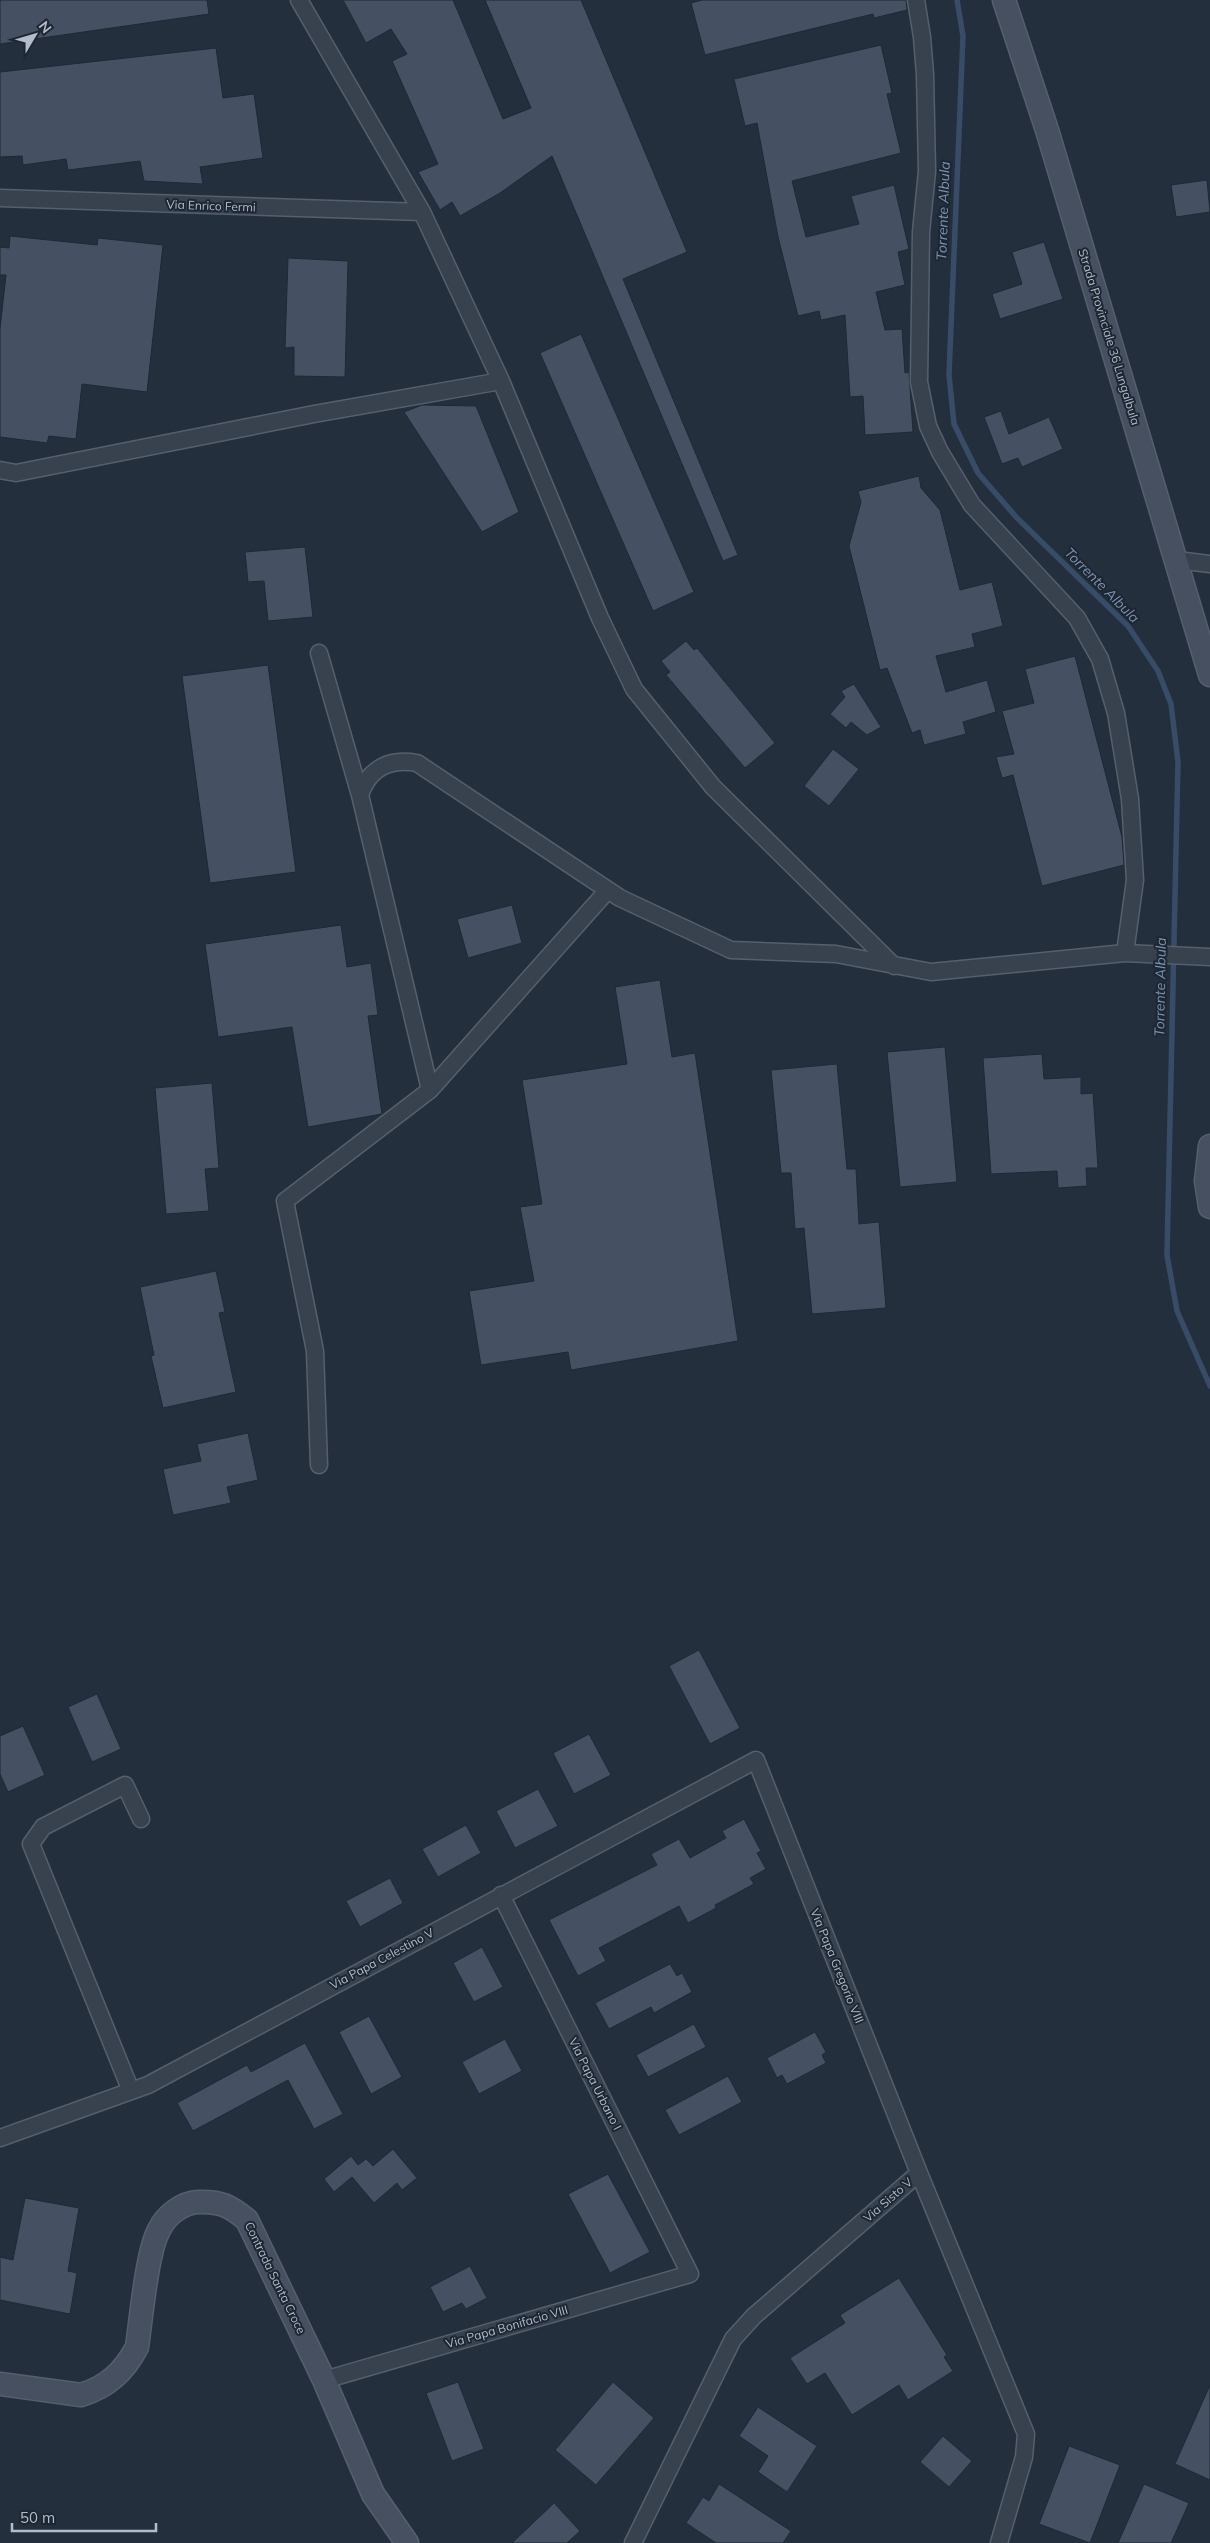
<svg xmlns="http://www.w3.org/2000/svg" width="1210" height="2543" font-family="Mulish,sans-serif">
<rect width="100%" height="100%" fill="#242f3e"/>
<g fill="none" stroke-linecap="round" stroke-linejoin="round">
<path stroke="#394c67" stroke-width="5.5" d="M957 0 963 36 949 375 954 424 978 473 1017 518 1128 626 1158 671 1171 704 1178 762 1167 1255 1177 1311 1210 1386"/>
</g>
<path fill="#455162" stroke="#1f2835" d="M0 0H207L209 14 0 44Z
M343 0H453L503 119 531 108 485 0H581L687 252 623 279 738 555 723 561 552 156 500 193 460 216 452 202 440 210 418 172 438 164 392 61 407 54 391 29 366 43Z
M702 0H906L907 10 874 18 873 14 705 55 691 3Z
M881 45 892 93 887 94 901 153 792 181 806 237 859 224 851 196 894 185 909 249 898 252 905 285 876 292 885 330 902 329 905 373 909 372 913 432 865 435 863 396 850 397 845 315 821 320 819 311 798 316 778 237 757 123 745 126 734 79Z
M216 48 223 98 254 94 263 158 200 167 203 184 144 181 140 161 68 170 66 159 23 165 22 156 0 157V72Z
M1207 180 1210 212 1176 217 1171 185Z
M10 236 97 245 98 238 163 245 147 392 82 384 76 439 49 436 47 443 0 437V328L6 275H0V247L9 248Z
M1044 242 1063 299 1000 319 992 294 1022 284 1012 252Z
M288 258 348 261 345 377 294 376V347L285 348Z
M581 334 694 592 653 611 540 353Z
M422 405 476 406 519 512 482 532 404 412Z
M1001 411 1009 434 1049 417 1063 449 1022 467 1018 458 1002 464 984 417Z
M919 476 921 488 940 510 960 590 992 582 1003 626 972 634 975 647 936 656 946 692 987 680 996 712 963 722 966 734 924 745 920 730 912 733 887 668 880 670 849 546 861 502 858 491Z
M305 547 313 617 268 621 264 581 248 582 245 552Z
M686 641 694 650 697 648 775 743 745 768 666 675 670 672 661 661Z
M1075 656 1122 837 1124 865 1042 886 1013 775 1002 778 996 757 1014 754 1002 711 1034 703 1025 669Z
M268 665 296 872 210 883 182 676Z
M854 684 881 727 867 735 851 722 846 728 830 714 845 697 841 691Z
M833 749 859 769 829 806 804 786Z
M512 905 522 943 468 958 457 919Z
M341 925 347 967 371 963 378 1015 368 1016 382 1114 308 1127 292 1027 218 1037 205 944Z
M660 980 672 1057 695 1053 738 1341 571 1370 568 1352 481 1365 469 1291 534 1281 520 1207 542 1204 522 1080 627 1064 615 987Z
M945 1047 957 1182 900 1187 887 1052Z
M1042 1054 1044 1079 1081 1077V1094L1093 1093 1098 1168H1086L1087 1186 1058 1188 1057 1171 991 1174 983 1058Z
M837 1064 847 1169H856L859 1224 879 1222 886 1308 812 1314 804 1228 795 1229 791 1173H781L771 1070Z
M212 1083 219 1168 205 1169 209 1211 166 1214 155 1088Z
M216 1271 225 1312 219 1313 236 1392 163 1408 151 1356 154 1355 140 1287Z
M248 1433 258 1480 227 1487 231 1503 173 1515 163 1469 201 1461 197 1444Z
M699 1650 740 1728 710 1744 669 1666Z
M97 1694 121 1749 92 1762 68 1707Z
M23 1726 45 1775 8 1792 0 1774V1736Z
M589 1734 611 1775 574 1794 553 1753Z
M538 1789 558 1826 515 1848 496 1811Z
M744 1819 761 1851 757 1853 766 1869 750 1878 754 1884 715 1905 716 1908 688 1923 679 1906 599 1948 606 1961 578 1976 549 1920 657 1865 651 1854 679 1839 690 1858 726 1838 722 1831Z
M466 1825 481 1853 438 1877 422 1849Z
M390 1878 403 1903 360 1927 346 1901Z
M482 1947 503 1987 474 2002 453 1963Z
M670 1964 677 1976 682 1973 692 1992 654 2013 651 2007 609 2029 595 2003Z
M369 2016 402 2077 371 2094 339 2032Z
M694 2024 706 2047 648 2077 636 2055Z
M815 2032 826 2052 822 2055 826 2063 787 2084 782 2075 777 2078 767 2058Z
M505 2039 522 2071 479 2094 462 2062Z
M305 2043 343 2114 314 2129 288 2080 193 2131 177 2103 247 2065 251 2072Z
M728 2076 742 2102 679 2135 665 2110Z
M393 2149 417 2178 402 2190 397 2183 374 2203 352 2177 334 2192 324 2179 351 2156 358 2165 366 2159 373 2166Z
M608 2174 650 2252 610 2273 568 2194Z
M25 2198 79 2208 68 2271 77 2273 70 2314 0 2300V2257L13 2260Z
M470 2266 487 2298 466 2309 462 2303 443 2312 430 2287Z
M899 2278 947 2355 944 2357 953 2371 908 2400 899 2385 852 2415 825 2373 807 2384 790 2358 845 2323 840 2315Z
M458 2382 484 2449 452 2461 426 2393Z
M613 2382 654 2418 596 2485 555 2450Z
M1210 2385V2480L1175 2464Z
M758 2407 817 2446 787 2492 758 2472 768 2456 739 2436Z
M943 2436 972 2461 949 2487 920 2462Z
M1069 2446 1120 2465 1090 2543 1039 2524Z
M719 2484 791 2531 783 2543H716L686 2523 703 2497 709 2501Z
M1144 2484 1189 2503 1171 2543H1118Z
M554 2503 580 2531 567 2543H512Z"/>
<g fill="none" stroke-linecap="round" stroke-linejoin="round">
<g stroke="#565f6c" stroke-width="19">
<path id="street" d="M299 0 422 212 501 381 600 618 634 689 713 787 894 966
M916 0 922 37 925 74 927 171 921 232 919 382 928 426 940 452 972 505 1077 618 1100 659 1116 713 1130 799 1135 880 1125 953
M0 198 422 212
M0 470 16 473 314 414 501 381
M1177 560 1210 564
M319 653 360 795 430 1090
M360 795C369 768 390 758 417 763L620 898 731 950 836 954 931 972 1125 953 1210 957
M319 1465 315 1351 285 1201 430 1090 608 890
M131 2091 31 1844 43 1827 125 1785 141 1819
M0 2138 148 2085 756 1760 919 2173 1026 2434 1024 2457 999 2543
M324 2380 690 2274 501 1895
M633 2543 733 2339 754 2316 919 2173"/>
</g>
<g stroke="#565f6c" stroke-width="25">
<path id="secondary" d="M1004 0 1047 130 1210 675
M1210 1146 1206 1181 1210 1207
M0 2384 81 2395C107 2387 124 2372 137 2347 141 2320 147 2251 159 2230 166 2215 182 2203 198 2202 221 2201 230 2206 247 2220L324 2380 373 2494 407 2543"/>
</g>
<use href="#street" stroke="#38414e" stroke-width="16"/>
<use href="#secondary" stroke="#465061" stroke-width="22"/>
</g>
<g text-anchor="middle" stroke-width="4" stroke-linejoin="round" paint-order="stroke">
<g font-size="12" fill="#b4bcc9" stroke="#1d2633">
<text transform="translate(211 206) rotate(2)" y="4">Via Enrico Fermi</text>
<text transform="translate(1109 337) rotate(73)" y="4">Strada Provinciale 36 Lungalbula</text>
<text transform="translate(382 1959) rotate(-28)" y="4">Via Papa Celestino V</text>
<text transform="translate(837 1966) rotate(68)" y="4">Via Papa Gregorio VIII</text>
<text transform="translate(595 2084) rotate(63)" y="4">Via Papa Urbano I</text>
<text transform="translate(888 2200) rotate(-41)" y="4">Via Sisto V</text>
<text transform="translate(275 2278) rotate(64)" y="4">Contrada Santa Croce</text>
<text transform="translate(507 2327) rotate(-16)" y="4">Via Papa Bonifacio VIII</text>
</g>
<g font-size="14" font-style="italic" fill="#7c92b1" stroke="#1d2633">
<text transform="translate(943 211) rotate(-88)" y="5">Torrente Albula</text>
<text transform="translate(1102 585) rotate(45)" y="5">Torrente Albula</text>
<text transform="translate(1160 987) rotate(-89)" y="5">Torrente Albula</text>
</g>
</g>
<g transform="translate(35 35) rotate(52)" stroke="#1d2633" stroke-width="4" paint-order="stroke">
<path d="M0-4L9 19L0 12L-9 19Z" fill="#b4bcc9"/>
<text y="-8" font-size="14" font-weight="bold" text-anchor="middle" fill="#b4bcc9">N</text>
</g>
<path d="M12 2523v8h144v-8" fill="none" stroke="#b4bcc9" stroke-width="2.5"/>
<text x="20" y="2523" font-size="15" fill="#b4bcc9" stroke="#1d2633" stroke-width="4" paint-order="stroke">50 m</text>
</svg>
